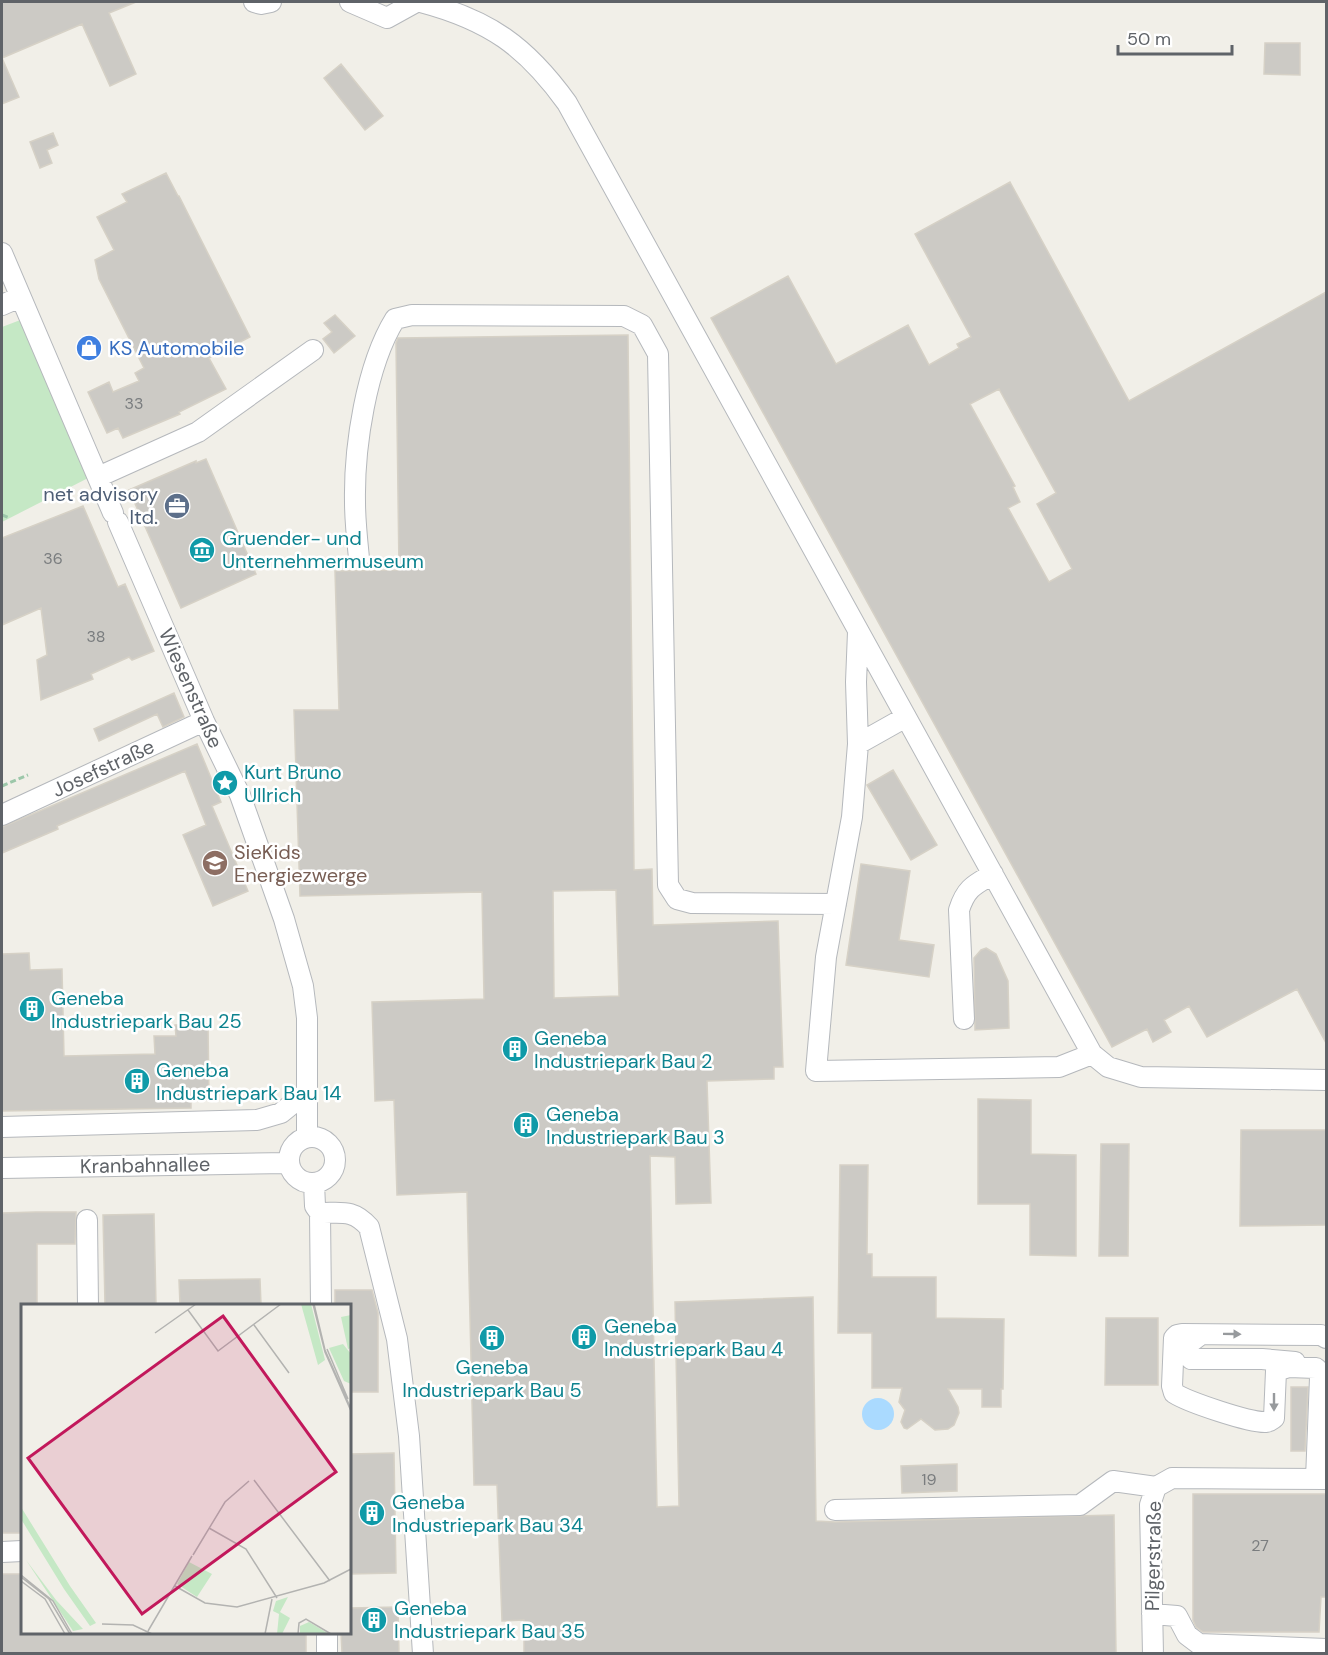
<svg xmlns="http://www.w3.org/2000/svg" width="1328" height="1655" font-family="'DM Sans',sans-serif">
<rect width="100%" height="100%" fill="#f1efe8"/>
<path fill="#c5e8c5" d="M23 319 94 475 2 522V327Z"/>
<path fill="#aadaff" d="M862 1414a16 16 0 1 1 32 0a16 16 0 1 1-32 0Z"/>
<path fill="#cccac5" stroke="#d6d1c6" stroke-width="1.5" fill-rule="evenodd" d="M2 2H136L109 13 136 74 110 86 82 24 2 58 19 97 2 104Z
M1265 43H1300V75L1264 74Z
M341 64 383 116 365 130 324 78Z
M53 133 58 145 47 150 52 163 40 168 30 142Z
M166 173 178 196H179L250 337 209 358 226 389 179 412 180 414 123 438 118 428 107 433 88 392 109 382 113 392 139 381 135 373 144 368 99 279 95 260 114 250 97 217 127 202 122 194Z
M1010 182 1129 401 1326 292V1043L1297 989 1207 1037 1189 1006 1164 1020 1171 1032 1153 1042 1147 1029 1112 1047 711 318 788 276 836 364 908 325 929 365 959 348 957 344 971 337 915 234ZM999 389 1056 493 1037 504 1072 569 1049 582 1008 508 1020 502 1013 487 1015 486 970 404Z
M335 315 355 336 334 353 323 339 332 332 324 323Z
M628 335 634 870 652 869 653 925 778 921 783 1067H774V1079L707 1081 711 1203 676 1204 675 1157 650 1156 657 1507 679 1506 675 1302 813 1297 816 1521 835 1522 1114 1515 1116 1653H524V1620L502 1621 497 1485H474L467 1192 397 1195 394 1100 375 1101 372 1002 484 999 482 892 300 896 294 710H339L335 571 399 570 396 343 398 338ZM616 890 619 996 554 998 553 891Z
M206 459 256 574 181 608 129 490 196 461V463Z
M83 506 118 587 125 584 154 651 132 660 129 657 91 674 93 679 41 700 37 660 47 655 41 608 2 625V538Z
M174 693 184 717 163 727 157 714 99 741 94 729Z
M197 744 221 802 212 806 248 891 213 906 183 835 206 825 185 771 57 826 58 829 2 853V827Z
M893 770 937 845 911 860 867 785Z
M861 864 910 871 899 940 934 945 929 977 846 965Z
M986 948 996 954 1008 981 1009 1028 975 1030 974 958 981 950Z
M29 953 30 970 62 969 64 1056 155 1054 154 1036H176L175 1025 208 1024 209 1100 191 1101V1108L2 1111V954Z
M978 1099 1031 1100V1154L1076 1155V1256L1030 1255V1204H978Z
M1241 1130H1326V1225L1240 1226Z
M1101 1144H1129L1128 1256H1099Z
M840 1165H868L867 1254H872V1277H936V1318L1004 1319 1003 1389H1001V1407H982V1389H948L958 1407 959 1413 954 1425 948 1429 935 1430 921 1419 907 1429 904 1428 901 1422 905 1410 899 1402 902 1388H872V1333H838Z
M36 1212H76L75 1244H37V1305H22V1533H2V1213Z
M154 1214 156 1305H105L103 1215Z
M260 1279 261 1305H180L179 1280Z
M335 1290H372L378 1313V1392H350V1305H335Z
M1106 1318H1158V1385H1105Z
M1291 1387H1308L1305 1451H1291Z
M394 1453 396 1573 350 1574V1454Z
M957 1464V1491L902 1493 901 1466Z
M1193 1494H1326V1597H1321L1319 1632H1203L1196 1627 1193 1620Z
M2 1574H22V1632H306V1653H2Z
M398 1607 399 1653H342L341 1632H350V1608Z"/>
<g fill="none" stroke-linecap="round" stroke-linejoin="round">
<g stroke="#b5b8bc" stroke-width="22">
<path id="minor" d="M254 2 261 4 271 2
M350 2 387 18 416 2
M421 2C489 20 526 46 567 103L1092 1054 1108 1067 1141 1077 1326 1080
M2 253 113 513
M2 305 20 297
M98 477 198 432 313 350
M118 522 204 721 240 795 284 919 303 986 307 1018V1137
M359 558C357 539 355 521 355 502 354 447 366 366 395 319L412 315 624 316 642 325 658 354 668 885 677 899 692 903 836 904
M858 632 856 682 858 744 852 817 826 957 816 1071 1059 1067 1092 1054
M858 744 906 717
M2 815 204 721
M964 1019 959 910C966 888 974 885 993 874
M2 1127 257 1120 281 1113 307 1092
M289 1160a23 23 0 1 1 46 0a23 23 0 1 1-46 0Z
M2 1168 288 1163
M314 1183 315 1206 320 1213 321 1306
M320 1213C342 1213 353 1209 369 1227L397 1339 409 1436 423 1654
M87 1220 88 1306
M1199 1336 1187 1345 1186 1353 1191 1359H1262L1295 1362
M1316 1479 1320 1378V1372L1316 1368 1289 1367 1276 1371 1274 1418C1271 1420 1271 1421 1266 1422 1250 1423 1188 1402 1174 1393L1172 1386 1174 1338 1177 1335 1182 1334 1321 1335 1326 1338
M835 1510 1080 1505 1113 1481 1156 1487
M2 1552 22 1551
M1152 1614 1177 1616 1187 1635 1199 1644 1326 1649
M327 1632V1654
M1153 1654 1150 1505 1156 1487 1172 1478 1326 1479"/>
</g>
<path stroke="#9cc7a9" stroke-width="3" stroke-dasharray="6 3" stroke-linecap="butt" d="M2 515 10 518
M2 786 28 775"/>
<use href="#minor" stroke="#fff" stroke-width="20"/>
</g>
<defs><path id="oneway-solid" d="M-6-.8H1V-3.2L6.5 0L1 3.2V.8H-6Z" transform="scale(1.5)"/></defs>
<g fill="#979a9d">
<use href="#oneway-solid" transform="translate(1232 1334) rotate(1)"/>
<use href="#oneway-solid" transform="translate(1274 1402) rotate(90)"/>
</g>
<defs>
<g id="shop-disc" transform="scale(1.35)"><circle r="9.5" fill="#3f7fe0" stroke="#fff"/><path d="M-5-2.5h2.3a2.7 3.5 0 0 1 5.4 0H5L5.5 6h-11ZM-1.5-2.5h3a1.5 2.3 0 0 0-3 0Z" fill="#fff"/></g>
<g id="office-disc" transform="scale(1.35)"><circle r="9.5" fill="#5c6f8a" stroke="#fff"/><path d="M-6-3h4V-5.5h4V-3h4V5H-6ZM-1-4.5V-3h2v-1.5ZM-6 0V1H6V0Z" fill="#fff"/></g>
<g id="museum-disc" transform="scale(1.35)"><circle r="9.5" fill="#0f9aa8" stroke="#fff"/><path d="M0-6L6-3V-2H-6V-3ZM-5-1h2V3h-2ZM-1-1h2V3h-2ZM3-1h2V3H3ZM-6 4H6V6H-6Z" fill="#fff"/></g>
<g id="sight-disc" transform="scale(1.35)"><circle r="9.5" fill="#0f9aa8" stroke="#fff"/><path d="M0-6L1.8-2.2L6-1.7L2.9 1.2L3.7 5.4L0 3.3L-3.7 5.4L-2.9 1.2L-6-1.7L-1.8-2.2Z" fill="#fff"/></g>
<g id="school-disc" transform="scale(1.35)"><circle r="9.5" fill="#8d6e63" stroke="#fff"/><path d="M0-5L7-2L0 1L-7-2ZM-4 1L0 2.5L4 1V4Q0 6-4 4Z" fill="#fff"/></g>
<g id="building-disc" transform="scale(1.35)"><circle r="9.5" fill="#0f9aa8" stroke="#fff"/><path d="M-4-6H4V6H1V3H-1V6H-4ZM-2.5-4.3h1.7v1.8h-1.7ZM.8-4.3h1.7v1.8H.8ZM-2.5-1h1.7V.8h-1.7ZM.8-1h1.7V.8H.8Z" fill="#fff"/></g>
</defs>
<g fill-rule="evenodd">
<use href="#shop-disc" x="89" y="348"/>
<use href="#office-disc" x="177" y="506"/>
<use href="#museum-disc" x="202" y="550"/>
<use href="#sight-disc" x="225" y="783"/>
<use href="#school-disc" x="215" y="863"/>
<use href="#building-disc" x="32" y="1009"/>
<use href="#building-disc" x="515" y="1049"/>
<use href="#building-disc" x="137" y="1081"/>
<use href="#building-disc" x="526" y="1125"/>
<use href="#building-disc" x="584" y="1337"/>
<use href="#building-disc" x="492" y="1338"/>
<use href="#building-disc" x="372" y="1513"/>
<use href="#building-disc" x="374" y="1620"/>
</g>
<g text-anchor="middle" stroke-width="5" stroke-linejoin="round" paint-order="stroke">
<g font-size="16" fill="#7a7d7f">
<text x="134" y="409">33</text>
<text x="53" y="564">36</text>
<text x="96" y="642">38</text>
<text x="929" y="1485">19</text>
<text x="1260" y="1551">27</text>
</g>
<g font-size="20" fill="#366cbe" stroke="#fff" text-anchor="start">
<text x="109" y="355">KS Automobile</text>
</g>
<g font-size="20" fill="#4e5e75" stroke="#fff" text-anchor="end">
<text x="158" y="501">net advisory<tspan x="158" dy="23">ltd.</tspan></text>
</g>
<g font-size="20" fill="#0d838f" stroke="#fff" text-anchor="start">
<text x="222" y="545">Gruender- und<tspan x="222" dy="23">Unternehmermuseum</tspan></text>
<text x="244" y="779">Kurt Bruno<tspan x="244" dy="23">Ullrich</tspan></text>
<text x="51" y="1005">Geneba<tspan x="51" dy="23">Industriepark Bau 25</tspan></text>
<text x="534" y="1045">Geneba<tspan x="534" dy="23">Industriepark Bau 2</tspan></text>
<text x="156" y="1077">Geneba<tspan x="156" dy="23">Industriepark Bau 14</tspan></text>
<text x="546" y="1121">Geneba<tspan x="546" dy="23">Industriepark Bau 3</tspan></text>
<text x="604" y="1333">Geneba<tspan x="604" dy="23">Industriepark Bau 4</tspan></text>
<text x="492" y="1374" text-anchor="middle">Geneba<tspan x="492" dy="23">Industriepark Bau 5</tspan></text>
<text x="392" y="1509">Geneba<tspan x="392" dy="23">Industriepark Bau 34</tspan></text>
<text x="394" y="1615">Geneba<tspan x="394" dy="23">Industriepark Bau 35</tspan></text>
</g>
<g font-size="20" fill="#5f6368" stroke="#fff">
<text transform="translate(191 688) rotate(66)" y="7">Wiesenstraße</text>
<text transform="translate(103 768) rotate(-25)" y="7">Josefstraße</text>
<text transform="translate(145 1165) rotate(-1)" y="7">Kranbahnallee</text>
<text transform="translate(1153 1556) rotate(-89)" y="7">Pilgerstraße</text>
</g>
<g font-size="20" fill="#785e54" stroke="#fff" text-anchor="start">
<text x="234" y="859">SieKids<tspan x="234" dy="23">Energiezwerge</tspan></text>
</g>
</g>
<g transform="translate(21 1304)">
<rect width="330" height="330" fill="#f1efe8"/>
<path d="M280 0H290L304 56 297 61ZM330 11V44L327 45 320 13ZM322 40 330 50V80L323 77 308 44ZM0 203 49 282 75 319 69 322 43 285 0 215ZM5 256 35 296 62 325 52 327ZM168 258 191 270 176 293 156 280ZM267 293 259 308 269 314 261 330H256L258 310 252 307 255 297ZM288 318 308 330H279V322Z" fill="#c5e8c5"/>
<path fill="none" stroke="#b3b3b1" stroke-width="1.5" d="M292 0 304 48 330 107M293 0 304 46 330 105M167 6 197 47 260 0M233 21 268 69M134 29 175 0M306 45 327 95M233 176 309 277M188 224 225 245 256 294M172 251 204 198 228 177M0 271 32 297 51 330M0 273 28 295 49 330M0 277 24 295 44 330M154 282 184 299 216 303 303 279 330 265M81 320 112 321 131 330M127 327 171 252M244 330 251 295M277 330 278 319 285 315 310 330"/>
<path fill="#c2185b" fill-opacity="0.15" stroke="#c2185b" stroke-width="3" d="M202 12 315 168 121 310 7 154Z"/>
<rect width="330" height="330" fill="none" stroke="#5f6368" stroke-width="3"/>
</g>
<rect width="1328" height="1655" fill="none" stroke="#5f6368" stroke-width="6"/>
<path d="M1118 45v9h114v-9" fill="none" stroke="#5f6368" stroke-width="3"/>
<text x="1127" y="45" font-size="18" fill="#5f6368" stroke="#ffffff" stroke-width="4.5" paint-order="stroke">50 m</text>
</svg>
